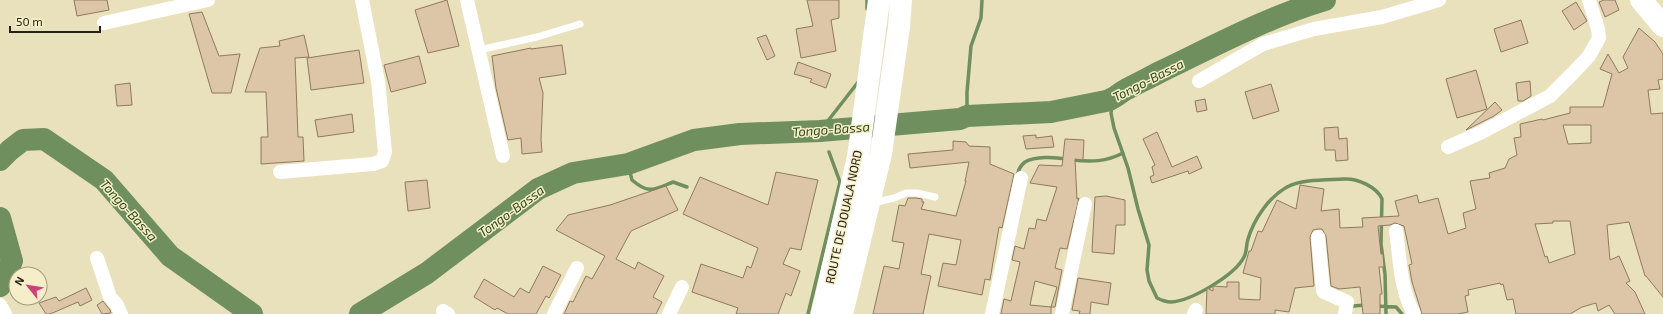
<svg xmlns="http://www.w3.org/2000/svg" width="1663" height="314" font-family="'Exo 2',sans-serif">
<rect width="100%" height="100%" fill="#e9e0bc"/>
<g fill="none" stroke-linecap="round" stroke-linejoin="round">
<path stroke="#6f905e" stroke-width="3.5" d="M867 9V0
M1113 99 1111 113 1114 128 1128 168 1138 209 1149 245 1147 270 1149 281 1157 298C1161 300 1166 302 1171 302 1191 301 1235 275 1244 257 1247 252 1246 245 1248 239 1254 219 1269 197 1287 187 1301 179 1328 180 1344 179 1357 178 1377 187 1382 199L1381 244 1385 274 1386 314
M967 116V92L971 46 981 18 982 0
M820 131 859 81
M1072 160C1091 162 1106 162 1123 153
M628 164 632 180C649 195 655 189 673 182L687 187
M1017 176C1018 171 1021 165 1025 162 1035 156 1055 157 1066 159
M1351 305 1353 306 1366 305
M1376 306 1396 307 1402 314
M808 314 840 182 829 152"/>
<path stroke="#6f905e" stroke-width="22" d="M0 160 10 150 23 140 44 139 104 180 170 256 252 314
M0 218 12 261 0 286
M360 314 427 273 538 189 573 173 628 164 694 140 740 134 820 131 960 119 967 116 1051 112 1106 101C1114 99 1119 93 1127 89 1138 83 1149 78 1160 72 1214 46 1268 17 1325 0"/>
</g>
<path fill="#dcc6a7" stroke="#8e7a5d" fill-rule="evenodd" d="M74 0H107L109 10 77 16Z
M447 0 459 46 428 53 415 10Z
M807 0H839V18L831 20 836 51 801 58 796 29 813 26Z
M1604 0H1615L1619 10 1605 17 1599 2Z
M1576 2 1587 21 1574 30 1562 11Z
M202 12 219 56 240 54 231 93H212L189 14Z
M1521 20 1528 43 1501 52 1494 29Z
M1639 28 1655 42 1663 54V79L1658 80 1660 89 1648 90 1651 114 1663 113V297L1646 276H1645L1629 222 1607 225 1610 260 1619 256 1630 281 1626 283 1635 292 1645 314H1615L1609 305 1598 311 1596 303 1582 307 1570 314H1516L1513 299 1507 300 1503 284 1501 285 1500 283 1468 290 1469 295 1465 296 1468 312 1458 314H1422L1412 282 1409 265 1412 264 1404 226 1395 223 1390 225 1378 226 1381 254H1383L1384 267H1379L1382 294H1380V314H1363L1360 287 1339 289 1331 286 1326 236 1322 229H1318L1313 230 1310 237 1314 286 1295 288 1289 312 1275 310V314H1206L1207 288 1213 291V286L1227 287V282H1239V299L1260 300 1261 278 1243 273 1249 251H1251L1258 231 1262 232 1277 200 1296 209 1300 185 1324 189 1321 211 1339 209 1340 228 1363 227 1362 218 1399 216 1395 201 1417 195 1419 203 1438 198 1448 234 1466 228 1463 213 1476 209 1470 181 1490 178 1489 173 1505 168 1509 159 1517 155 1514 138 1521 137 1520 124 1542 119 1543 120 1570 113V107H1603L1612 74 1600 69 1608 54 1619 73 1628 68 1623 57ZM1563 125H1591V143L1568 144ZM1553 221H1570L1575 254 1549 263 1547 256 1545 257 1535 224 1553 223Z
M304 35 309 57 295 58 298 137H303L304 161 261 164V137H268L266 92H245L260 48 280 46 279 41Z
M766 35 775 56 767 60 757 38Z
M562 45 566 74 539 78 543 93 541 140 542 152 522 154 521 138 508 140 496 88 492 56 531 48V49Z
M359 50 364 83 311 90 307 58Z
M419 56 426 83 391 92 384 65Z
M798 62 831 74 826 88 810 82 812 79 794 74Z
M1476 70 1487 109 1457 118 1446 79Z
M1530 81 1531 96 1523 101H1518L1516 83Z
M130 83 132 105 117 106 115 85Z
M1271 84 1279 111 1253 119 1245 92Z
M1205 99 1207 110 1197 112 1195 101Z
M1495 102 1502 110 1494 116 1466 130Z
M352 114 354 132 318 137 315 120Z
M1338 127 1339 139 1347 138 1348 160 1336 161 1335 150H1325L1324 128Z
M1157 132 1172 167 1197 156 1202 168 1189 174 1188 171 1152 183 1150 177 1154 175 1152 167 1155 165 1143 139Z
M1036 135V138L1052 136 1054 147 1026 149 1023 136Z
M1065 139 1084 140 1083 160 1075 159 1077 199 1079 198 1067 249 1060 248 1055 268 1062 270 1055 307H1051V314H1001L1004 299 1011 301 1020 262 1012 260 1015 246 1024 249 1029 228 1035 229 1037 219 1046 221 1057 187 1030 183 1039 165 1062 166ZM1035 281 1057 287 1051 307 1030 305Z
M953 141 966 142 969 146 990 147V164L1014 174 1002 228 999 227 990 280 985 279 982 295 938 286 943 263 956 265 961 240 929 234 921 274 931 276 923 314H873L884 266 899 269 904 243 892 241 899 205 905 206 908 198H916L922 199V202H924L921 209 956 216 966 181H965L969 162 910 168 908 154 953 150Z
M776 172 818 180 801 250 790 248 783 264 800 271 791 296 786 293 778 314H736L738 308 692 292 701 264 743 278 747 266 751 268 758 248 683 214 700 177 768 205Z
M427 180 430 208 408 211 405 182Z
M666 186 678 210 631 231 616 259 635 269 638 262 664 276 653 297 662 302 656 314H564L570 301 573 302 586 276 592 279 605 256 556 230 568 215 610 205Z
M1106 196 1125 200V225H1116L1114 254 1092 252 1095 197Z
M543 266 561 275 549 298 546 296 536 314H508L497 308 495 310 474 297 484 279 514 297 520 288 529 293Z
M1078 278 1111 283 1108 305 1091 302 1090 314H1079L1080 311 1072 310Z
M86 288 92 300 80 306 78 302 50 314H46L39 303 56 297 59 301Z
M103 301 110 310 111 313 102 314 97 305Z"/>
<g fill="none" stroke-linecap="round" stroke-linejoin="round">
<path stroke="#fff" stroke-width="7" d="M479 50 537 37 580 24
M873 203 894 198 906 193H917L935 197"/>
<path stroke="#fff" stroke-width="14" d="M467 0 503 156
M104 23 208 0
M1199 81 1263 44 1314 29 1382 17 1439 0
M1448 147 1480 133 1550 96 1572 74 1589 56 1599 38 1598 29 1589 0
M280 172 373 164 382 161 385 152 378 81 362 0
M1396 231C1400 259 1400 289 1414 314
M1318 237 1323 290 1324 292 1347 302 1345 314
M97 258 110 297 117 305 121 314
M0 305 5 314
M443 311 448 314
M554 314 577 268
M669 314 682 287
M992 314 1021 178
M1062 314 1085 204
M1194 314 1196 310"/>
<path stroke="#fff" stroke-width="22" d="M1641 0 1663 26
M822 314 858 157 879 0
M842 314 881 154 899 27 901 0"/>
</g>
<g text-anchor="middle" stroke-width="3" stroke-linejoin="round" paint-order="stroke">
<g font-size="12" fill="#262215" stroke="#f6eec9">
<text transform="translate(844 217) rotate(-78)" y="4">ROUTE DE DOUALA NORD</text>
</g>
<g font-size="13" font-style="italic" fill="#284813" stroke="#f6eec9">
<text transform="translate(1148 80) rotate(-27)" y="5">Tongo-Bassa</text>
<text transform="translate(831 129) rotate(-4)" y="5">Tongo-Bassa</text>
<text transform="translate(129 210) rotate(48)" y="5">Tongo-Bassa</text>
<text transform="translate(511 211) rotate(-36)" y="5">Tongo-Bassa</text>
</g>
</g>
<g transform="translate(28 286) rotate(300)"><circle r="19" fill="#f6eec9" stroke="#a39c81"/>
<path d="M0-3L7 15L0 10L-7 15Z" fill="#cb417a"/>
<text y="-6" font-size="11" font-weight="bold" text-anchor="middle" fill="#262215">N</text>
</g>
<path d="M10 26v6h90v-6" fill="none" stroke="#262215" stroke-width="2"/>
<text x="16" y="26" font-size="12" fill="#262215" stroke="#f6eec9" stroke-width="3" paint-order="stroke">50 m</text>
</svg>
